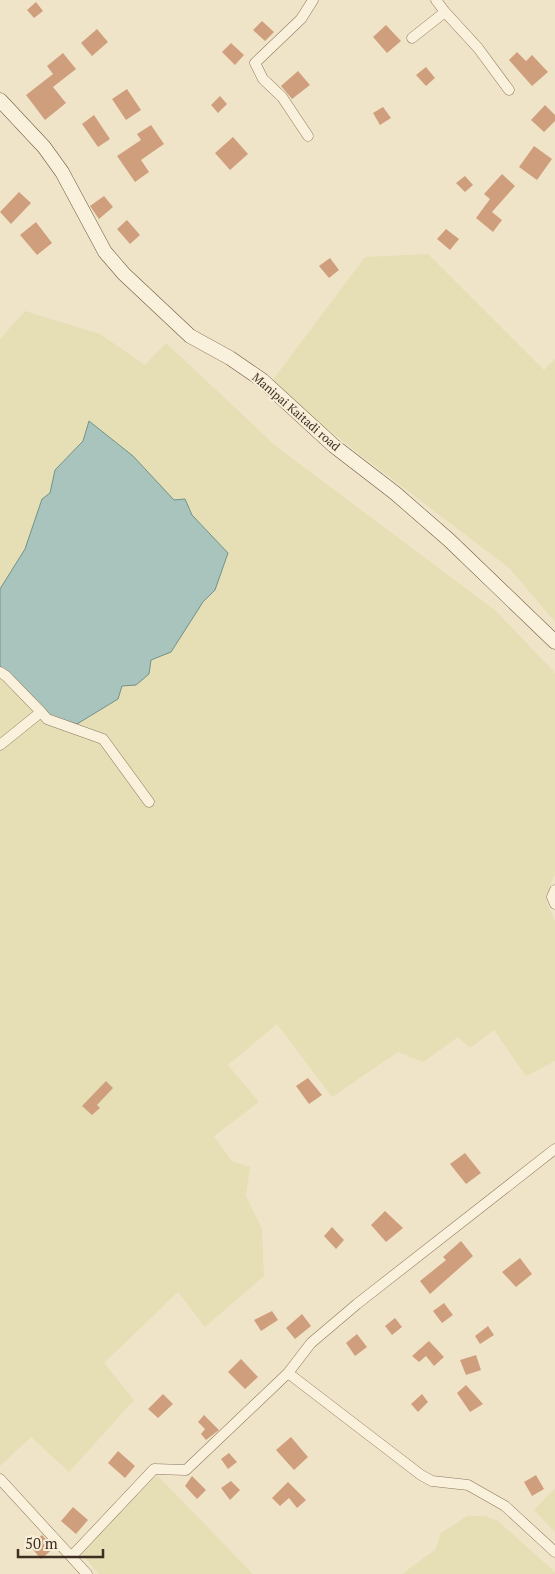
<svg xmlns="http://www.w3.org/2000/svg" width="555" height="1574" font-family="'PT Serif',serif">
<rect width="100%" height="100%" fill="#f0e4c8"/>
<path fill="#e6deb5" d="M428 254 544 370 555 359V622L509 568 269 385 365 257Z
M25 311 100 334 145 365 166 343 277 447 496 611 555 673V875L553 877 547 903 555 921V1061L526 1076 494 1030 470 1048 458 1037 423 1062 398 1052 332 1097 277 1024 228 1065 259 1102 214 1136 232 1161 250 1167 246 1196 262 1229 264 1276 205 1327 178 1292 104 1363 134 1400 69 1472 31 1437 0 1466V668L122 686 136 685 151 660 215 590 228 553 192 515 185 499 174 500 133 456 89 421 83 440 55 470 50 493 42 499 25 549 0 589V339Z
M157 1475 253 1574H99L80 1552Z
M555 1488V1532L534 1510Z
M467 1516H485L498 1521 555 1572V1574H402L435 1550 441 1533Z"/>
<path fill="#a9c4bc" stroke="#6f938a" d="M89 421 133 456 174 500 185 499 192 515 228 553 215 590 203 602 171 652 151 660 149 674 136 685 122 686 118 699 77 724 50 716 0 668V589L25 549 42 499 50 493 55 470 83 441Z"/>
<path fill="#cf9f7d" d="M36 2 43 11 34 18 27 10Z
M262 21 274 32 265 41 253 30Z
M386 25 401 41 387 53 373 37Z
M97 29 108 42 92 56 81 43Z
M231 43 244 55 235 65 222 52Z
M517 52 526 61 532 55 548 72 532 86 509 60Z
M63 53 76 69 53 87 66 103 45 120 26 95 53 74 47 66Z
M426 67 435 78 426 86 416 75Z
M298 71 310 85 292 99 281 86Z
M127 89 141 110 126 120 112 99Z
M220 96 227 104 218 113 211 105Z
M545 105 555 115V121L544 132 531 120Z
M383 107 391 118 380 125 373 113Z
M94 115 110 139 98 147 82 124Z
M151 125 164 144 141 160 149 172 135 182 117 156 141 140 137 134Z
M233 137 248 154 230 170 215 153Z
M534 146 552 159 537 180 519 167Z
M502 174 515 186 492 212 502 220 493 232 476 218 490 199 484 194Z
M465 176 473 185 465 192 456 183Z
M19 192 31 203 11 224 0 212Z
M104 196 113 207 99 219 90 206Z
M127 220 140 235 130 244 117 229Z
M36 222 52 243 37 255 20 235Z
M446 229 459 239 450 250 437 239Z
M330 258 339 270 329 278 319 266Z
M308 1078 322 1095 309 1104 296 1086Z
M106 1081 113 1088 97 1105 100 1108 92 1115 82 1106Z
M465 1153 481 1173 466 1184 450 1164Z
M385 1211 403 1228 386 1242 371 1225Z
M332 1227 344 1240 336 1249 324 1236Z
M461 1241 473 1256 430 1294 420 1281 446 1260 443 1257Z
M520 1258 532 1274 516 1287 502 1272Z
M444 1303 453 1315 442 1323 433 1311Z
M272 1311 278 1320 261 1331 254 1320Z
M302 1314 311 1326 295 1339 286 1328Z
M395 1318 402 1327 392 1335 385 1326Z
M488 1326 494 1335 480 1344 475 1336Z
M357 1334 367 1347 355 1356 346 1343Z
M429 1341 444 1357 434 1366 426 1356 419 1362 412 1356Z
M476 1355 481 1370 466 1375 460 1360Z
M241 1359 258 1377 245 1389 228 1372Z
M466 1385 483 1404 470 1412 457 1393Z
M163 1394 173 1404 158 1418 148 1409Z
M422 1394 428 1402 418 1412 411 1404Z
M204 1415 219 1430 206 1440 201 1434 205 1429 198 1422Z
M291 1437 308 1457 294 1470 276 1450Z
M118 1451 135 1466 125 1478 108 1463Z
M229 1453 237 1462 228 1469 221 1459Z
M536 1475 544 1489 532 1496 524 1482Z
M192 1476 206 1490 197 1499 185 1486Z
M231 1481 240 1490 230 1500 221 1488Z
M288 1482 306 1500 297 1508 289 1498 280 1506 272 1498Z
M73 1507 88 1520 76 1534 61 1521Z
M42 1535 54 1548 41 1559 29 1545Z"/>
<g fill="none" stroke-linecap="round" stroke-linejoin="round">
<g stroke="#8d765c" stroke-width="11">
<path id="street" d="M445 12 478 48 509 90
M412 38 445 12 436 0
M308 136 282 97 263 79 255 63 301 19 313 0
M0 672 6 676 41 712
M0 745 41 712 47 719 103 739 149 802
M555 890 552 897 555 904
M288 1373 421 1475 432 1481 468 1485 505 1506 555 1552
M0 1479 87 1574
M72 1556 154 1469 186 1470 288 1373 311 1343 357 1304 555 1149"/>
</g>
<g stroke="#6f573f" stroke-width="15">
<path id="secondary" d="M0 100 44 147 62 172 105 252 124 274 190 336 230 358 262 380 334 446 395 493 449 540 555 642"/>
</g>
<use href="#street" stroke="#faf1dc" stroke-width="10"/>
<use href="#secondary" stroke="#faf1dc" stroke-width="14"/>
</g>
<g text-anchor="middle" stroke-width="4" stroke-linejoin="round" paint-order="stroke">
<g font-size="12" fill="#3d2e20" stroke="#f7eed8">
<text transform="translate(296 412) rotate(41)" y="4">Manipai Kaitadi road</text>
</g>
</g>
<path d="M18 1549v8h85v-8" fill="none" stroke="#3d2e20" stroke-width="2.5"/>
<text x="25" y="1549" font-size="15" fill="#3d2e20" stroke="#f7eed8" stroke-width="4" paint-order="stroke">50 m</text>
</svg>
